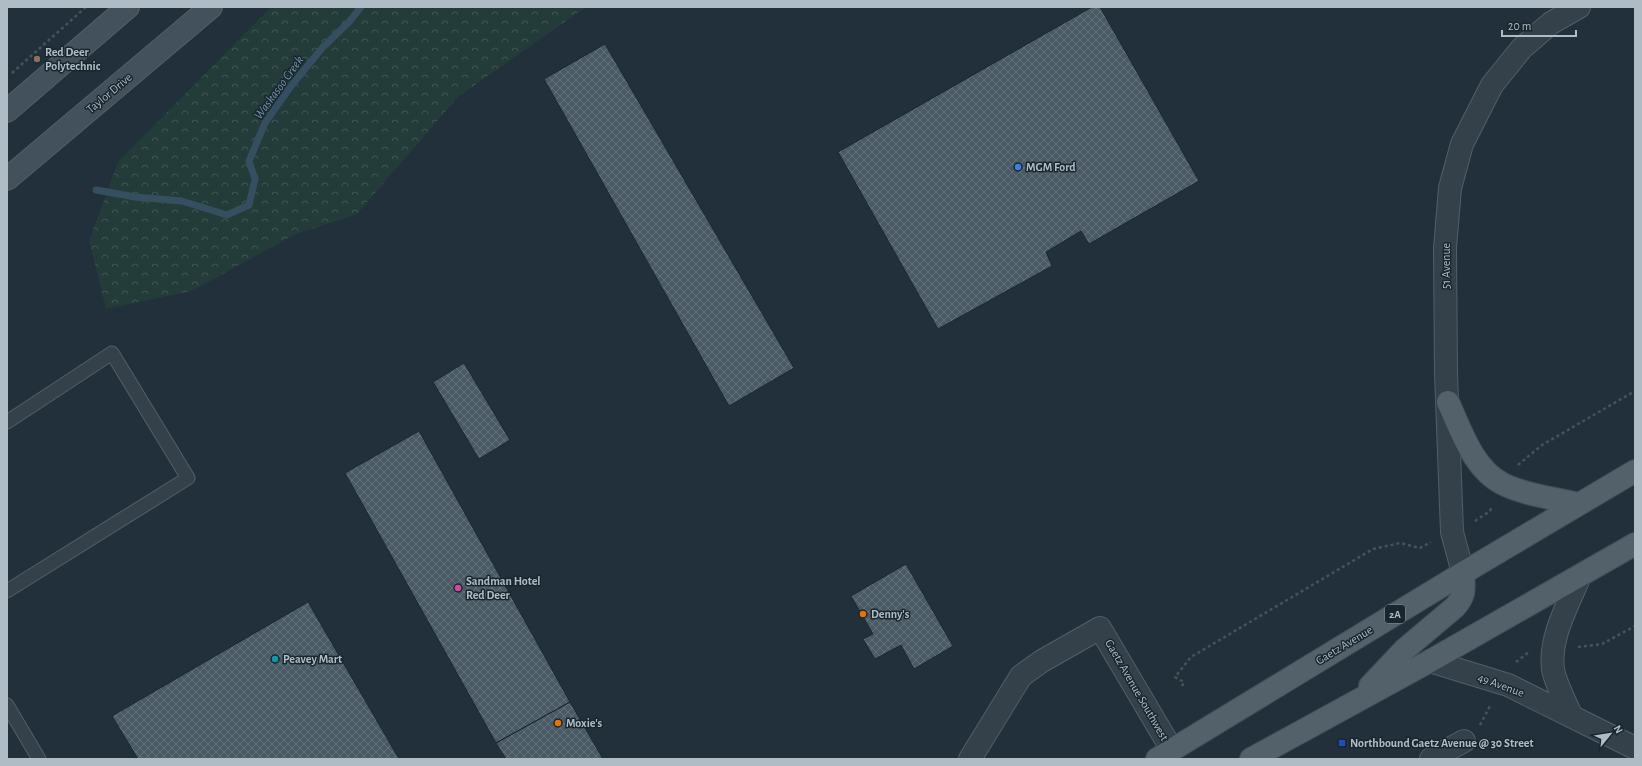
<svg xmlns="http://www.w3.org/2000/svg" width="1642" height="766" font-family="'Alegreya Sans',sans-serif">
<defs>
<pattern id="forest-crowns" width="20" height="18" patternUnits="userSpaceOnUse"><rect width="20" height="18" fill="#233b39"/><path d="M2 6a3 3 0 1 1 6 0M12 15a3 3 0 1 1 6 0" fill="none" stroke="#405554"/></pattern>
<pattern id="building-cross-hatch" width="8" height="8" patternUnits="userSpaceOnUse"><rect width="8" height="8" fill="#495a65"/><path d="M0 0l8 8M0 8l8-8" fill="none" stroke="#61707a"/></pattern>
</defs>
<rect width="100%" height="100%" fill="#21303a"/>
<path fill="url(#forest-crowns)" d="M271 7H586L458 97 357 214 294 235 192 291 106 309 89 241 118 162Z"/>
<g fill="none" stroke-linecap="round" stroke-linejoin="round">
<path stroke="#354f61" stroke-width="7" d="M96 190 135 197 182 201 227 215 249 205 255 179 249 161 265 123 291 86 323 47 349 22 361 7"/>
</g>
<path fill="url(#building-cross-hatch)" stroke="#1c2831" d="M1092 7H1100L1199 181 1089 244 1081 231 1046 252 1052 266 938 329 838 152Z
M605 44 794 368 729 406 544 79Z
M464 363 510 440 479 459 433 382Z
M419 431 570 702 496 743 345 473Z
M906 564 953 646 914 669 901 645 875 659 863 639 873 634 851 596Z
M308 602 399 759H138L112 716Z
M570 702 603 759H506L496 743Z"/>
<g fill="none" stroke-linecap="round" stroke-linejoin="round">
<g stroke="#525f68" stroke-width="15">
<path id="service" d="M7 422 112 353 188 478 7 591
M7 705 39 759"/>
</g>
<g stroke="#525f68" stroke-width="24">
<path id="minor" d="M970 759 1021 676 1042 661 1100 628 1172 750
M1431 759 1464 741"/>
</g>
<g stroke="#525f68" stroke-width="24">
<path id="tertiary" d="M1463 573 1452 532 1446 373 1445 248 1450 188 1462 144 1492 85 1522 48 1551 23 1579 7
M1430 661 1508 685 1635 748
M1571 715C1566 704 1554 679 1553 669 1549 637 1568 605 1580 576"/>
</g>
<g stroke="#525f68" stroke-width="24">
<path id="secondary" d="M7 111 128 7
M7 179 211 7"/>
</g>
<g stroke="#414d56" stroke-width="24">
<path id="primary" d="M1448 402C1461 430 1473 469 1503 484 1525 495 1554 498 1578 504
M1370 686 1404 650 1455 607C1466 595 1464 588 1463 573
M1157 759 1463 573 1635 471
M1251 759 1430 661 1635 544"/>
</g>
<path stroke="#415756" stroke-width="2.5" stroke-dasharray="3 3" stroke-linecap="butt" d="M12 73 86 7
M1518 465 1542 445 1635 391
M1475 521 1490 511 1492 506
M1578 647 1602 644 1635 626
M1516 662 1529 652
M1182 686 1184 682 1175 677 1191 657 1373 549 1400 543 1420 548 1431 542
M1480 725 1491 704"/>
<use href="#service" stroke="#35414a" stroke-width="13"/>
<use href="#minor" stroke="#35414a" stroke-width="22"/>
<use href="#tertiary" stroke="#35414a" stroke-width="22"/>
<use href="#secondary" stroke="#43515d" stroke-width="22"/>
<use href="#primary" stroke="#52616a" stroke-width="22"/>
</g>
<circle fill="#8d6e63" stroke="#1a262e" stroke-width="1.5" cx="37" cy="59" r="4"/>
<circle fill="#3f7fe0" stroke="#1a262e" stroke-width="1.5" cx="1018" cy="167" r="4"/>
<circle fill="#d1479c" stroke="#1a262e" stroke-width="1.5" cx="458" cy="588" r="4"/>
<g fill="#e8710a" stroke="#1a262e" stroke-width="1.5">
<circle cx="863" cy="614" r="4"/>
<circle cx="558" cy="723" r="4"/>
</g>
<circle fill="#0f9aa8" stroke="#1a262e" stroke-width="1.5" cx="275" cy="659" r="4"/>
<rect fill="#1a4fb4" stroke="#1a262e" stroke-width="1.5" x="1338" y="739" width="8" height="8" rx="2"/>
<g text-anchor="middle" stroke-width="3" stroke-linejoin="round" paint-order="stroke">
<rect fill="#1a262e" stroke="#828f98" stroke-width="1" x="1385" y="605" width="20" height="18" rx="3"/>
<g font-size="11" font-weight="bold" fill="#afbcc6">
<text x="1395" y="618">2A</text>
</g>
<g font-size="12" font-weight="bold" fill="#afbcc6" stroke="#1a262e" text-anchor="start">
<text x="45" y="56">Red Deer<tspan x="45" dy="14">Polytechnic</tspan></text>
<text x="1026" y="171">MGM Ford</text>
<text x="466" y="585">Sandman Hotel<tspan x="466" dy="14">Red Deer</tspan></text>
<text x="871" y="618">Denny's</text>
<text x="283" y="663">Peavey Mart</text>
<text x="566" y="727">Moxie's</text>
<text x="1350" y="747">Northbound Gaetz Avenue @ 30 Street</text>
</g>
<g font-size="12" fill="#afbcc6" stroke="#1a262e">
<text transform="translate(109 93) rotate(-40)" y="4">Taylor Drive</text>
<text transform="translate(1446 266) rotate(-90)" y="4">51 Avenue</text>
<text transform="translate(1344 645) rotate(-31)" y="4">Gaetz Avenue</text>
<text transform="translate(1501 685) rotate(20)" y="4">49 Avenue</text>
<text transform="translate(1137 690) rotate(60)" y="4">Gaetz Avenue Southwest</text>
</g>
<g font-size="13" font-style="italic" fill="#7093aa" stroke="#1a262e">
<text transform="translate(278 87) rotate(-54)" y="5">Waskasoo Creek</text>
</g>
</g>
<rect width="1642" height="766" fill="none" stroke="#afbcc6" stroke-width="16"/>
<g transform="translate(1610 734) rotate(60)" stroke="#1a262e" stroke-width="3" paint-order="stroke">
<path d="M0-3L7 15L0 10L-7 15Z" fill="#afbcc6"/>
<text y="-6" font-size="11" font-weight="bold" text-anchor="middle" fill="#afbcc6">N</text>
</g>
<path d="M1502 30v6h74v-6" fill="none" stroke="#afbcc6" stroke-width="2"/>
<text x="1508" y="30" font-size="12" fill="#afbcc6" stroke="#1a262e" stroke-width="3" paint-order="stroke">20 m</text>
</svg>
